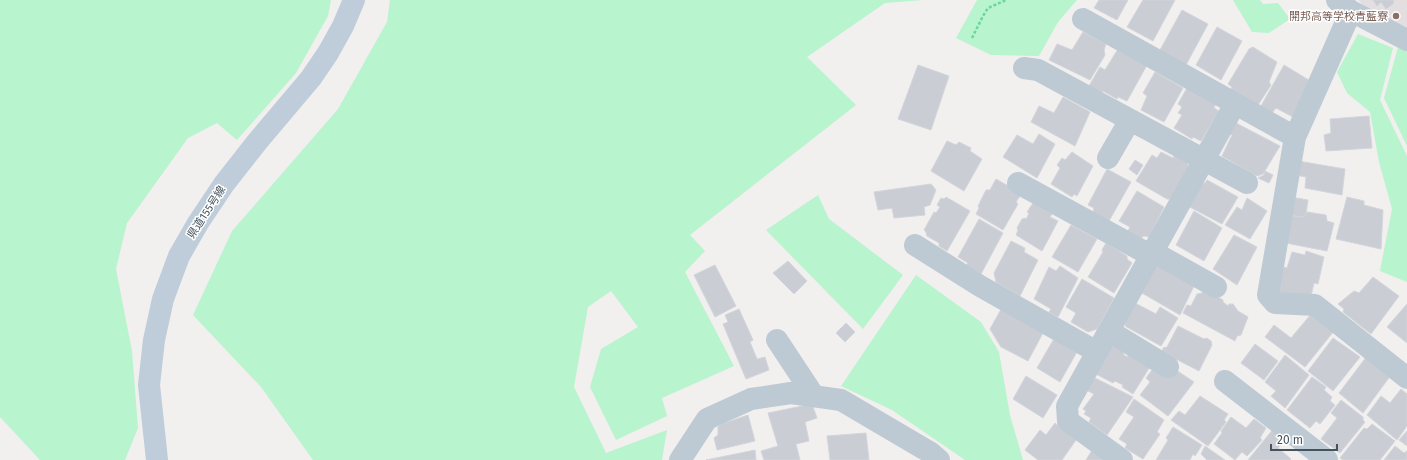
<svg xmlns="http://www.w3.org/2000/svg" width="1407" height="460" font-family="'Fira Sans','Noto Sans JP',sans-serif">
<rect width="100%" height="100%" fill="#f2efef"/>
<path fill="#e3dfe1" d="M1358 0H1407V27L1364 6Z"/>
<path fill="#b8f4cd" d="M0 0H331L328 16 296 73 237 140 217 123 188 138 127 223 116 269 132 351 138 428 125 460H40L0 417Z
M390 0H923L885 3 807 57 856 105 690 235 705 251 685 272 734 366 662 398 667 416 616 440 590 387 601 349 638 327 611 291 588 307 574 387 606 453 667 430 662 460H313L261 387 193 315 232 231 338 109 387 22Z
M977 0H1077L1058 22 1039 56 991 55 956 38Z
M1233 0H1260L1263 4 1278 3 1290 19 1269 33 1252 32Z
M1358 34 1393 48 1380 100 1407 156V282L1380 271 1392 209 1379 162 1370 112 1347 93 1337 72Z
M1400 40 1407 45V146L1384 98Z
M818 195 829 219 903 275 863 329 766 230Z
M916 275 981 322 999 352 1010 415 1023 460H965L892 410 841 386Z"/>
<path fill="#caced4" stroke="#d2d5db" d="M1099 0H1128L1117 20 1094 8Z
M1143 0H1175L1153 41 1127 27Z
M1373 0H1394L1393 4 1386 9 1381 2 1377 6Z
M1182 10 1208 24 1186 65 1160 50Z
M1217 27 1242 41 1221 80 1196 65Z
M1083 32 1106 44 1104 50 1105 55 1090 80 1049 60 1057 44 1072 50Z
M1253 47 1277 62 1269 82 1271 85 1258 105 1231 90 1232 87 1228 84 1249 49Z
M1118 49 1147 65 1127 101 1118 97 1117 99 1103 91 1102 93 1089 86 1100 67 1105 70Z
M918 65 949 76 931 130 898 119Z
M1284 65 1312 82 1293 117 1276 108 1272 113 1261 106Z
M1155 72 1183 88 1164 122 1141 110 1147 96 1143 93Z
M1188 86 1216 103 1214 108 1219 111 1201 141 1193 137 1192 139 1174 128 1182 115 1178 113 1182 107 1178 104Z
M1063 97 1090 112 1075 146 1031 122 1039 106 1054 113Z
M1369 116 1372 148 1326 151 1324 135 1331 133 1330 119Z
M1236 123 1280 146 1263 174 1257 176 1222 156 1232 135 1228 133Z
M1039 134 1055 144 1037 178 1003 157 1017 135 1033 144Z
M947 141 956 145 959 142 971 148 970 151 982 159 964 191 931 171Z
M1072 152 1093 166 1077 196 1074 194 1072 197 1051 184 1060 168 1057 165 1062 158 1065 160Z
M1161 152 1173 158 1176 153 1186 158 1189 170 1172 199H1167L1136 181 1152 155 1157 158Z
M1135 160 1143 165 1137 175 1129 169Z
M1298 161 1345 169 1342 195 1305 188 1306 177 1296 175Z
M1107 169 1131 182 1109 221 1093 212 1094 208 1088 205Z
M1265 171 1273 175 1269 183 1258 178 1264 175Z
M996 179 1010 187 1020 196 1016 202 1018 204 1003 230 976 214 979 208 978 206 986 190H990Z
M1207 180 1238 197 1222 224 1188 206 1201 184 1205 183Z
M931 184 936 190 930 205 924 207 925 215 894 218 892 208 878 210 874 192Z
M1137 191 1164 207 1149 237 1144 236 1141 238 1128 231 1130 227 1119 221Z
M946 197 970 211 947 251 939 246V243L927 236 926 232 924 230 934 212 936 213 940 207 937 205 941 198 944 199Z
M1291 197 1308 200 1306 214 1304 217 1288 215Z
M1347 197 1364 201V205L1383 210 1381 249 1336 239Z
M1247 198 1267 211 1250 239 1225 225 1237 207 1242 210Z
M1033 203 1052 214 1050 217 1058 221 1042 251 1016 235 1018 230 1017 228 1022 219 1027 218 1029 213 1027 212Z
M1194 211 1222 228 1204 261 1176 245Z
M1307 212 1326 215 1327 221 1334 223 1327 251 1286 243 1292 216 1304 217Z
M979 219 1003 233 981 274 966 265 968 263 958 257Z
M1071 225 1097 239 1078 272 1052 257Z
M1234 235 1257 247 1237 285 1213 269Z
M1011 241 1025 248 1024 252 1038 260 1020 296 996 282 994 273Z
M1106 243 1127 256V259L1132 263 1114 293 1088 277 1103 252 1102 250Z
M1306 251 1324 257 1318 284 1314 283 1311 296 1280 294 1275 287 1284 267 1287 268 1292 252 1305 255Z
M788 261 807 281 794 294 773 273Z
M1159 262 1194 286 1180 315 1142 293Z
M715 265 736 306 715 317 694 275Z
M1060 266 1078 278 1058 317 1049 312 1051 309 1034 299 1049 267 1056 271Z
M1373 277 1399 296 1371 334 1343 312 1344 309 1338 304 1354 291 1359 293Z
M1082 279 1114 298 1097 329 1088 332 1071 322 1076 313 1066 307Z
M1206 290 1223 300V302L1228 306 1229 304H1233L1238 311 1248 317 1241 335 1237 336 1235 341 1183 313 1187 305 1191 306 1197 294 1202 293Z
M1131 301 1156 314 1160 307 1178 318 1161 346 1125 326 1126 323 1121 321Z
M1004 304 1044 331 1028 361 1001 347 990 329Z
M1407 304V343L1387 327Z
M739 309 753 340 750 342 757 359 765 357 769 370 746 379 723 324 728 322 725 315Z
M1312 313 1334 331 1305 367 1265 337 1274 325 1291 338Z
M846 323 855 332 845 342 836 333Z
M1178 326 1204 339 1207 338 1211 341 1212 345 1199 371 1162 352 1163 348 1167 347Z
M1055 337 1078 350 1060 382 1037 368Z
M1333 338 1360 357 1333 391 1308 371Z
M1111 340 1126 349 1123 354 1127 357 1130 352 1151 365 1133 394 1122 387 1123 385 1115 381 1113 383 1094 373Z
M1255 344 1278 361 1264 380 1241 363Z
M1285 355 1309 375 1285 408 1271 396 1276 391 1265 382Z
M1367 356 1391 375 1363 413 1339 393Z
M1155 366H1170L1194 382 1168 416 1140 395 1150 382 1146 378Z
M1026 376 1057 395 1043 418 1013 399Z
M1093 377 1133 397 1107 435 1089 422 1091 418 1084 414 1086 411 1083 409 1094 394 1086 390Z
M1312 377 1326 387 1324 390 1332 397 1330 401 1335 405 1320 424 1316 421 1310 428 1287 410Z
M1401 389 1407 394V426L1397 440 1367 415 1381 396 1390 403Z
M1200 396 1228 414 1224 420 1226 422 1208 446 1171 420 1179 411 1185 415Z
M1134 399 1164 420 1157 432 1160 434 1143 459 1125 448 1127 444 1119 439 1134 417 1126 412Z
M1341 400 1363 417V420L1365 422 1340 453 1321 439 1337 418 1331 413Z
M812 404 817 418 805 422 809 441 796 444 800 460H764L761 451 778 446 768 413Z
M748 415 755 441 717 450 714 438 718 435V427L722 424Z
M1231 417 1246 428 1254 419 1266 428 1260 438 1262 440 1247 456 1242 452 1235 460 1214 444 1222 433 1221 431Z
M1055 423 1076 440 1062 460H1038L1025 450 1040 430 1046 435Z
M1372 424 1395 441 1380 460H1343L1340 458 1364 428 1367 429Z
M1173 427 1202 445 1195 456 1193 454 1190 460H1156L1168 440 1166 438Z
M1274 428 1286 438 1278 448 1291 459 1290 460H1248Z
M1407 431V446L1399 440Z
M866 433 869 460H830L827 436Z
M1205 446 1225 460H1207L1201 454Z
M1395 446 1404 453 1407 451V460H1384Z
M1094 447 1112 460H1086Z
M755 450 756 460H706Z"/>
<g fill="none" stroke-linecap="round" stroke-linejoin="round">
<path stroke="#6cd69e" stroke-width="2.5" stroke-dasharray="3 2" stroke-linecap="butt" d="M972 38 983 16 988 8 1006 0"/>
<path stroke="#becad3" stroke-width="22" d="M1337 0 1351 11 1407 40
M1083 19 1295 137 1268 295 1275 303 1315 305 1407 378
M1024 68 1038 70 1247 183
M1295 137 1351 11
M1108 158 1130 120
M1018 183 1150 255
M915 245 980 286 1097 352
M1153 252 1216 287
M1109 331 1168 367
M777 340 814 396
M1225 381 1327 460
M680 460 707 419 751 399 791 393 841 400 931 453 939 460
M1122 460 1068 421 1067 406 1235 104"/>
<path stroke="#bfcdda" stroke-width="22" d="M157 460 149 385 154 340 163 299 179 256 198 223 224 184 257 142 311 78 328 53 343 26 354 0"/>
</g>
<circle fill="#8d6e63" stroke="#fff" stroke-width="1.5" cx="1396" cy="16" r="4"/>
<g text-anchor="middle" stroke-width="3" stroke-linejoin="round" paint-order="stroke">
<g font-size="11" fill="#785e54" stroke="#fff" text-anchor="end">
<text x="1388" y="20">開邦高等学校青藍寮</text>
</g>
<g font-size="11" fill="#45535f" stroke="#fff">
<text transform="translate(206 212) rotate(-57)" y="4">県道155号線</text>
</g>
</g>
<path d="M1271 444v6h66v-6" fill="none" stroke="#45535f" stroke-width="2"/>
<text x="1277" y="444" font-size="12" fill="#45535f" stroke="#ffffff" stroke-width="3" paint-order="stroke">20 m</text>
</svg>
